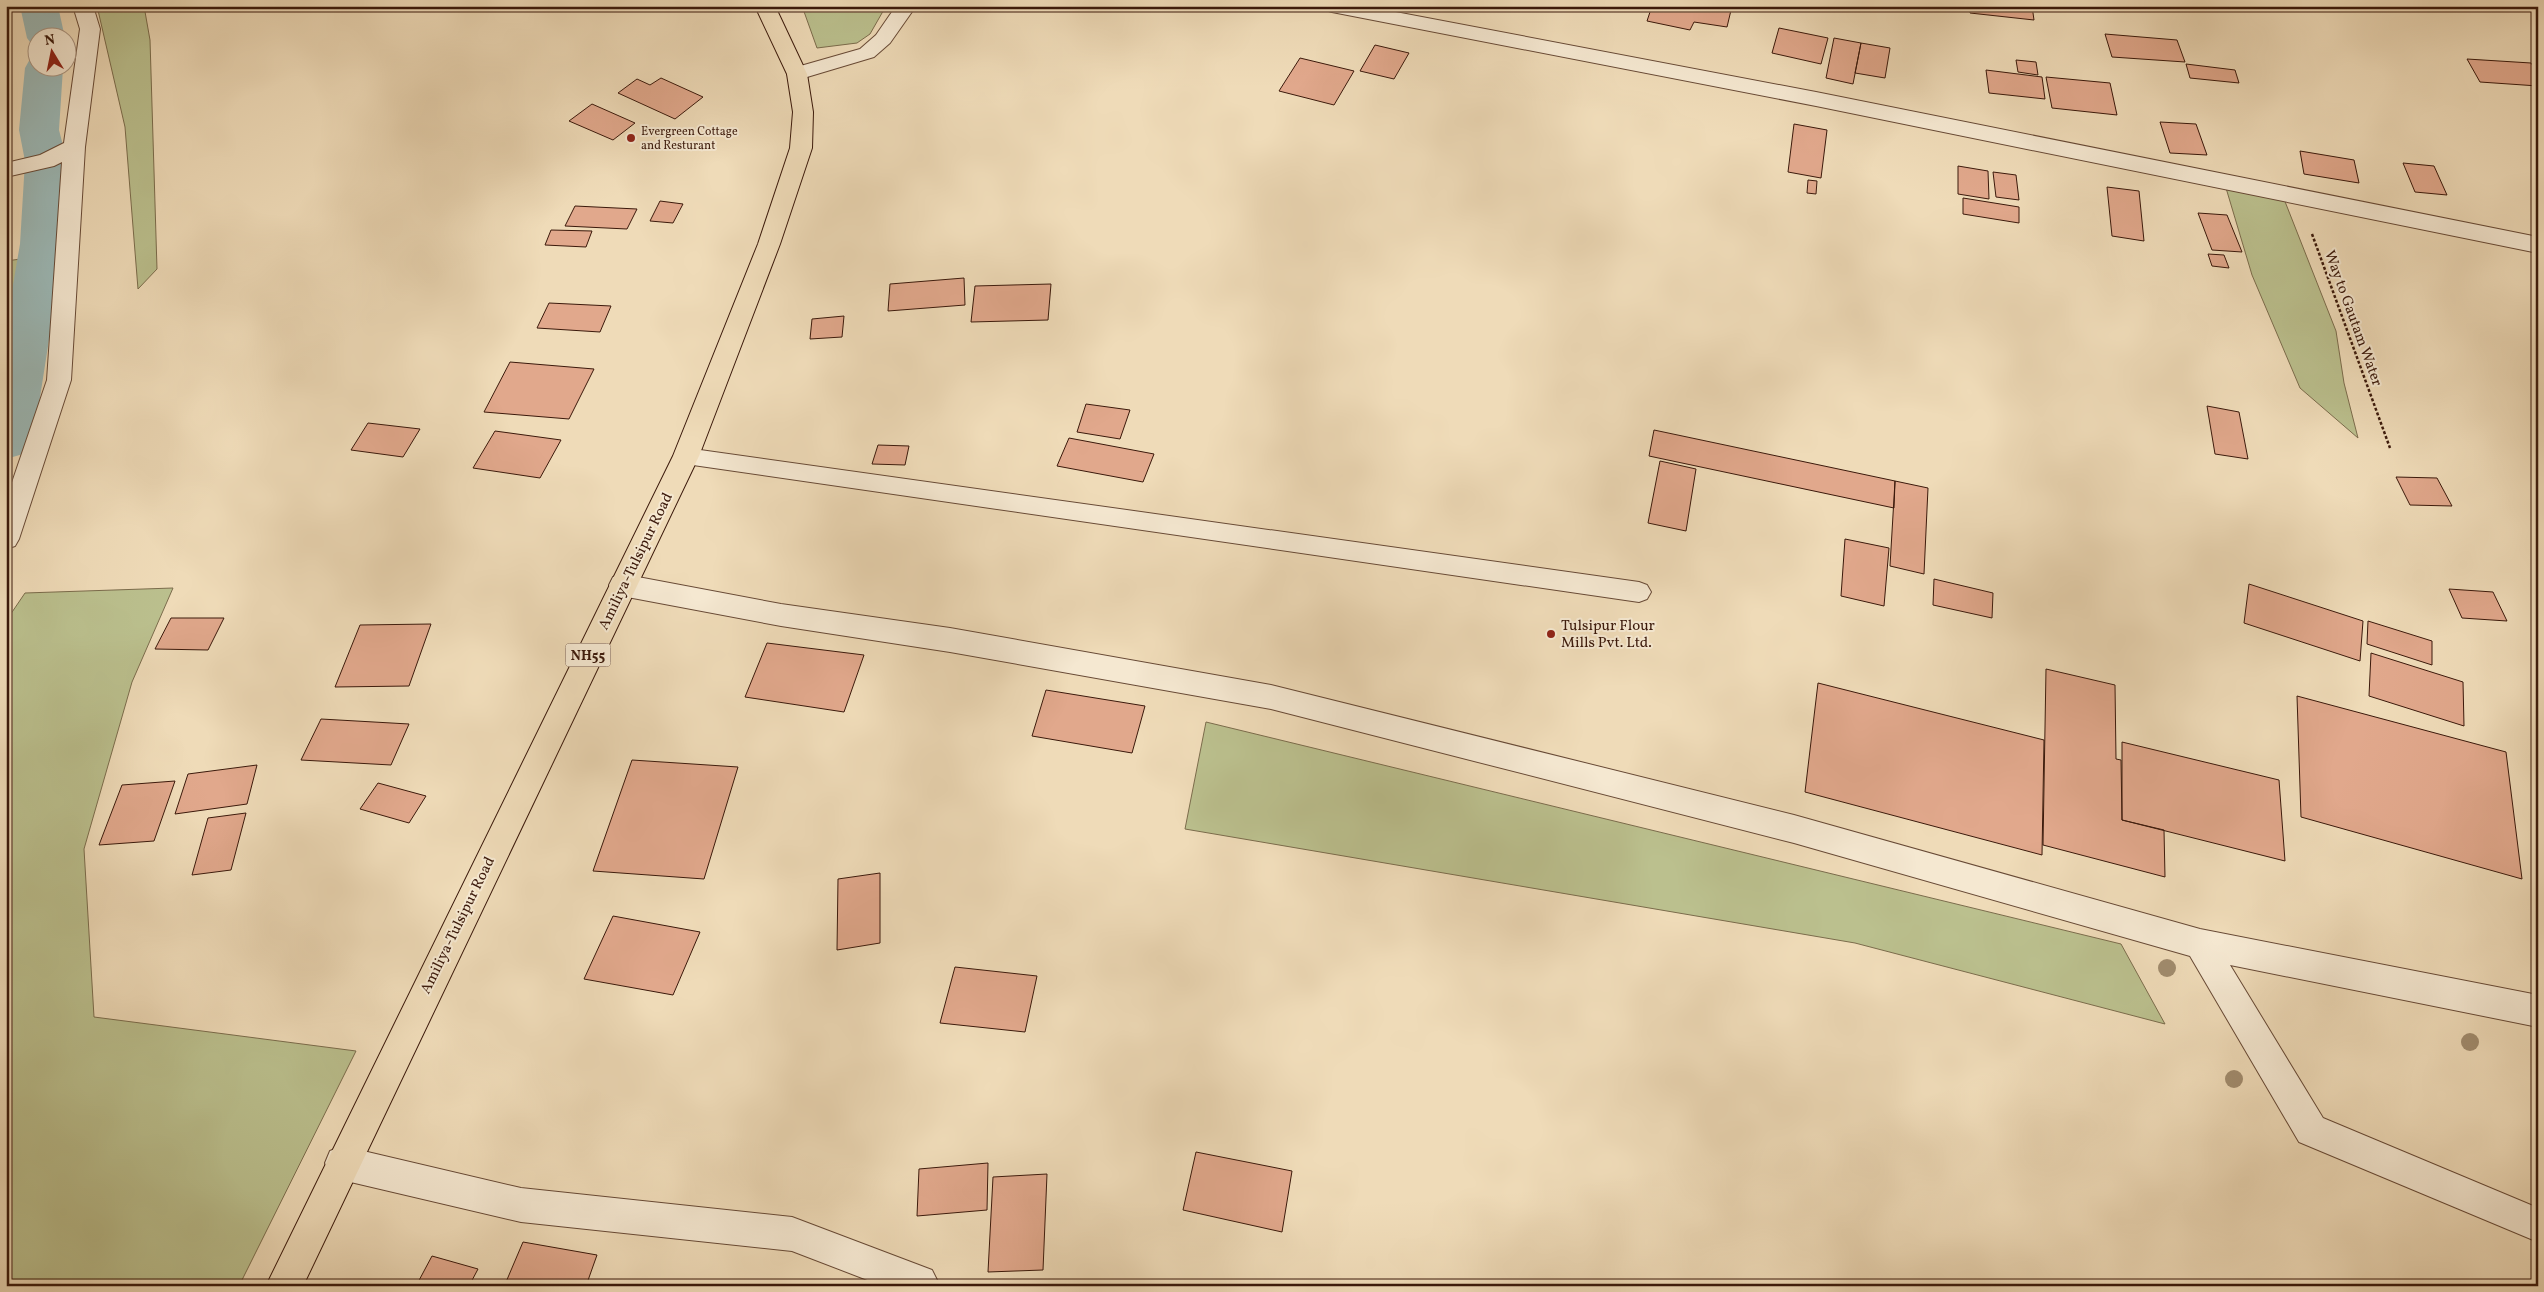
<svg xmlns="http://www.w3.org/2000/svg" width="2544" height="1292" font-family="Vollkorn,serif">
<rect width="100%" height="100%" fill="#efdbb8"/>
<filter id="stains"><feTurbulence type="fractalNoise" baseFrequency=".004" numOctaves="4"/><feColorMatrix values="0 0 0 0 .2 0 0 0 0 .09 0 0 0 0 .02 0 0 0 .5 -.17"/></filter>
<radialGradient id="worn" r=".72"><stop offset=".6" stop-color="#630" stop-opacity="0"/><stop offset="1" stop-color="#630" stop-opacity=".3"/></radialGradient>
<path fill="#bbc08e" stroke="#7b6c4c" d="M97 6H144L150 40 157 269 138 289 125 127Z
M802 6H886L870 34 857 43 817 48Z
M2226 188 2284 199 2336 331 2344 383 2358 438 2300 388 2252 275Z
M28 258 13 392 6 410V261Z
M173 588 132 682 84 849 94 1017 356 1051 239 1286H6V621L25 593Z
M1206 722 2121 944 2165 1024 1855 943 1185 829Z"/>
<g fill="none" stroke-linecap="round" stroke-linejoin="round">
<path fill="#9cb9b7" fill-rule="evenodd" d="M20 6H58L65 38H38V48L33 46 27 38Z
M38 57V68H63L59 130 67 161 64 244 38 410 30 441 23 454 6 459V326L20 244 25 161 19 130 25 68 30 59Z"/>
</g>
<path fill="#e1a88c" stroke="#3b190b" d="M1652 6H1732L1727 27 1694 22 1690 30 1647 21Z
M1970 6H2032L2034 20 1970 13Z
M1779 28 1828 38 1821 64 1772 53Z
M2105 34 2177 40 2185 62 2112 57Z
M1834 38 1861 43 1853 84 1826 78Z
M1861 43 1890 48 1885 78 1855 73Z
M1375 45 1409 53 1394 79 1360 71Z
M1300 58 1354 71 1334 105 1279 91Z
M2467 59 2531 63 2538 74V86L2480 82Z
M2016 60 2036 62 2038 75 2018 72Z
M2186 64 2235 70 2239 83 2190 78Z
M1986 70 2042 77 2045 99 1989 93Z
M2046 77 2110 83 2117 115 2052 108Z
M661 78 703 97 675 119 618 93 637 79 650 85Z
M592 104 635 123 613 140 569 121Z
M2160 122 2196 124 2207 155 2170 153Z
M1794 124 1827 130 1821 178 1788 172Z
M2300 151 2354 160 2359 183 2304 174Z
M2403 163 2434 166 2447 195 2415 192Z
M1958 166 1988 171 1989 199 1958 194Z
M1993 172 2016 175 2019 200 1996 197Z
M1808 180 1817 181 1816 194 1807 193Z
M2107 187 2139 191 2144 241 2112 236Z
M1963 198 2019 207V223L1963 214Z
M660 201 683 204 673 223 650 221Z
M575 206 637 209 627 229 565 226Z
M2198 213 2227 215 2242 252 2212 250Z
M551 230 592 231 586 247 545 245Z
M2208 254 2224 255 2229 268 2212 266Z
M964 278 965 305 888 311 890 284Z
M1051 284 1048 320 971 322 975 286Z
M549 303 611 306 600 332 537 328Z
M844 316 842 337 810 339 812 319Z
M510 362 594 369 569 419 484 412Z
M1086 404 1130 410 1120 439 1077 432Z
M2207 406 2239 412 2248 459 2215 454Z
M368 423 420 429 403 457 351 450Z
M1654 430 1895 481 1894 508 1649 456Z
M495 431 561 440 540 478 473 468Z
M1069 438 1154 454 1143 482 1057 466Z
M878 445 909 446 905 465 872 464Z
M1660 461 1696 469 1686 531 1648 523Z
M2396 477 2437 478 2452 506 2410 505Z
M1895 481 1928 488 1924 574 1890 566Z
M1845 539 1889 548 1884 606 1841 596Z
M1934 579 1993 593 1992 618 1933 605Z
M2249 584 2363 621 2360 661 2244 623Z
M2449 589 2493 592 2507 621 2462 618Z
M171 618H224L208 650 155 649Z
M2368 621 2432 641V665L2367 644Z
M431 624 409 686 335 687 360 625Z
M767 643 864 655 844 712 745 697Z
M2371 653 2463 682 2464 726 2369 696Z
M2046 669 2115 685 2116 759 2121 760 2122 820 2164 830 2165 877 2043 845Z
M1818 683 2044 740 2042 855 1805 792Z
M1046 690 1145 706 1132 753 1032 736Z
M2297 696 2506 752 2522 879 2301 817Z
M321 719 409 724 391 765 301 760Z
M2122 742 2279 780 2285 861 2122 820Z
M632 760 738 767 704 879 593 871Z
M257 765 247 804 175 814 188 774Z
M175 781 154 841 99 845 122 785Z
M378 783 426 796 409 823 360 809Z
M246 813 231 870 192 875 208 818Z
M880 873V943L837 950 838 879Z
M613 916 700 932 673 995 584 979Z
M955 967 1037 976 1025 1032 940 1023Z
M1196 1152 1292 1171 1282 1232 1183 1210Z
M988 1163 987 1210 917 1216 919 1169Z
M1047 1174 1043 1270 988 1272 993 1177Z
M523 1242 597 1255 586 1286H526L506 1282Z
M432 1256 478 1269 469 1286H416Z"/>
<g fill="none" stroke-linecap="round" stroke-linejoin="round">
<g stroke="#684a36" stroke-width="2">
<path id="service" d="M686 448 1639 582 1647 585 1651 592 1647 599 1639 602 686 464 678 462 675 456 678 450Z"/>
</g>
<g stroke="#684a36" stroke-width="2">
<path id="minor" d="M73 6H93L100 29 85 147 71 380 19 539 15 546 6 549V500L47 380 62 162 54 166 6 177V163L40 155 64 143 80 29Z
M896 6H916L890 43 874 57 797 80 790 79 787 74 790 69 860 49 876 35Z
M1322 6H1364L1816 92 2538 237V253L1816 106 1332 12 1325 10Z
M622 574 781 604 950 628 1271 685 1794 815 2200 929 2538 995V1027L2230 965 2323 1118 2538 1208V1242L2299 1142 2190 956 1794 843 1271 709 950 652 781 626 622 596 613 593 609 585 613 577Z
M342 1146 521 1188 792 1217 932 1270 938 1282 936 1286H883L792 1251 521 1222 342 1180 330 1175 325 1163 330 1151Z"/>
</g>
<g stroke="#3b190b" stroke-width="2">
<path id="primary" d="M755 6H775L807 74 813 112 812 148 780 244 699 456 303 1286H266L673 456 758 244 790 148 793 112 787 74Z"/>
</g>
<path stroke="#3b190b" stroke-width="2.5" stroke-dasharray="3 2" stroke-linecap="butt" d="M2312 234 2390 448"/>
<use href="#service" fill="#f5e8d1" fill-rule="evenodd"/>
<use href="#minor" fill="#f5e8d1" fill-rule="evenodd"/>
<use href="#primary" fill="#efdbb8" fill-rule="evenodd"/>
</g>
<g fill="#a18c6e">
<circle cx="2167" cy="968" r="9"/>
<circle cx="2470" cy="1042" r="9"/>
<circle cx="2234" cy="1079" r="9"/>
</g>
<g fill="#8f2418" stroke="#f5e8d1" stroke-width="2">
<circle cx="631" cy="138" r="5"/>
<circle cx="1551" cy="634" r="5"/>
</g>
<g text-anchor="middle" stroke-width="4" stroke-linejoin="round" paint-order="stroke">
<g font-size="12" fill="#3b190b" stroke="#f5e8d1" text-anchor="start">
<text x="641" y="135">Evergreen Cottage<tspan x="641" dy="14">and Resturant</tspan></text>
</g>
<rect fill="#f5e8d1" stroke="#735746" stroke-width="1" x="565.5" y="643.5" width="45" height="23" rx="4"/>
<g font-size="14" font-weight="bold" fill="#3b190b">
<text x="588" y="660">NH55</text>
</g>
<g font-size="15" fill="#3b190b" stroke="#f5e8d1">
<text transform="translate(2354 318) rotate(70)" y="5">Way to Gautam Water</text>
<text transform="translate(635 561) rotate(-64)" y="5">Amiliya-Tulsipur Road</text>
<text transform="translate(457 925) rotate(-64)" y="5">Amiliya-Tulsipur Road</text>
</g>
<g font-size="15" fill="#3b190b" stroke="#f5e8d1" text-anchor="start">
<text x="1561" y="630">Tulsipur Flour<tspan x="1561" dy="17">Mills Pvt. Ltd.</tspan></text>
</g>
</g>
<rect width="2544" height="1292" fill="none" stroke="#efdbb8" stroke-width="25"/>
<rect x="8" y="8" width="2529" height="1277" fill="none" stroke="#3b190b" stroke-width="2.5"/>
<rect x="12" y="12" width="2519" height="1267" fill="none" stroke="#3b190b"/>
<g transform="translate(52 52) rotate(350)"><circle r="24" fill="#f5e8d1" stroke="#ab9582"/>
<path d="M0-4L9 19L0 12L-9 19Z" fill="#8f2418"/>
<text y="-8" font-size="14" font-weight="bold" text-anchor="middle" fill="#3b190b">N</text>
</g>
<rect width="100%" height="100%" filter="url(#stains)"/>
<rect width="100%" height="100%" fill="url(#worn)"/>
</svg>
